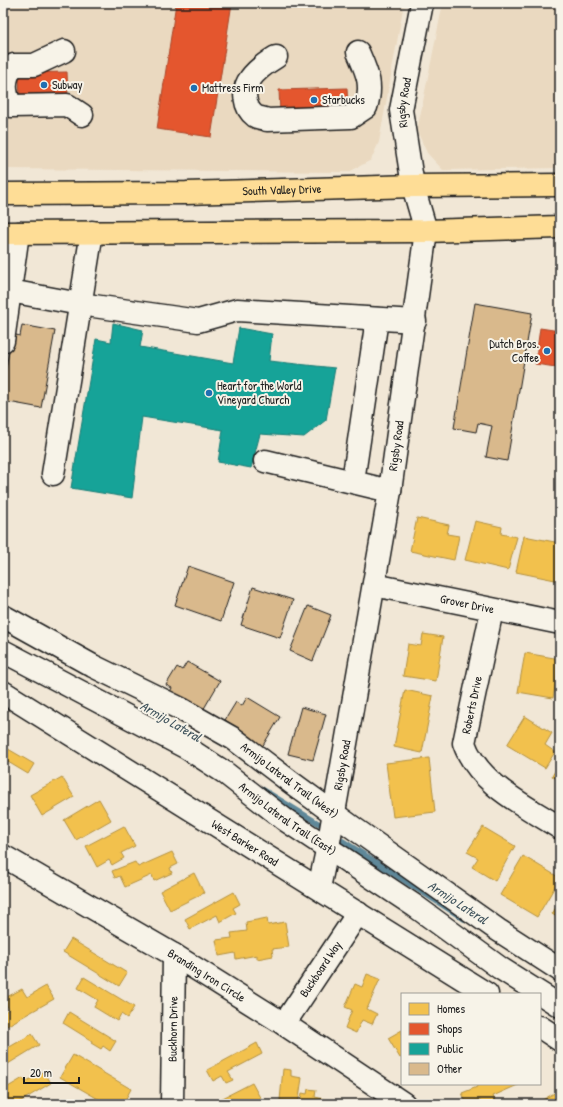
<svg xmlns="http://www.w3.org/2000/svg" width="563" height="1107" font-family="'Patrick Hand',sans-serif">
<rect width="100%" height="100%" fill="#f1e7d6"/>
<filter id="ink" filterUnits="userSpaceOnUse"><feTurbulence type="fractalNoise" baseFrequency=".025" numOctaves="2"/><feDisplacementMap in="SourceGraphic" scale="8" xChannelSelector="R" yChannelSelector="G"/><feConvolveMatrix kernelMatrix="1 2 1 2 8 2 1 2 1" color-interpolation-filters="sRGB"/></filter>
<g filter="url(#ink)">
<path fill="#ead9c0" d="M3 3H404L379 142 371 160 349 172 3 169Z
M443 3H560V168L443 170 427 153 417 131Z"/>
<path fill="#f2c14e" stroke="#b2903f" d="M417 518 449 525 447 534 459 536 454 560 410 551Z
M475 521 502 527 501 534 517 537 508 570 465 560Z
M524 536 560 543V581L516 572Z
M423 634 443 637 436 681 403 676 408 644 421 646Z
M525 653 560 659 553 698 518 692Z
M405 690 433 696 422 753 394 747Z
M525 716 552 733 545 745 555 752 545 768 507 745Z
M3 746 34 764 28 774 3 759Z
M429 758 435 812 393 817 386 763Z
M560 763V781L552 776Z
M62 777 74 797 42 816 30 795Z
M99 799 111 820 76 840 64 820Z
M124 826 135 846 121 853 124 858 112 865 109 860 97 867 86 846Z
M483 827 515 846 495 881 472 867 478 858 467 852Z
M172 852 178 864 170 868 172 873 154 881 152 875 125 887 120 876 115 878 112 871 135 862 138 867Z
M523 856 560 878 537 917 500 895Z
M194 873 204 893 170 910 160 891Z
M234 892 240 904 233 908 236 913 220 922 217 915 190 929 185 919Z
M560 901V919L552 914Z
M267 918 268 925 285 922 289 947 272 949 273 956 257 959V955L236 959 235 953 219 956 216 940 232 938 231 933 247 931 246 922Z
M71 939 127 973 119 986 63 952Z
M367 974 380 979 367 1009 377 1014 372 1024 362 1020 356 1033 345 1028 352 1010 345 1007 355 984 362 987Z
M84 977 134 1007 127 1018 121 1014 117 1021 94 1007 98 1000 78 988Z
M46 986 54 999 3 1028V1013L9 1009 3 999 22 989 27 997Z
M69 1012 116 1041 110 1051 103 1046 101 1049 91 1043 92 1041 63 1023Z
M402 1030V1057L400 1058 388 1038Z
M32 1034 39 1045 3 1067V1045L6 1049Z
M257 1043 262 1054 228 1072 233 1080 226 1083 222 1076 213 1081 207 1070Z
M73 1055 131 1089 123 1104H107L60 1077Z
M283 1069 291 1070V1076L302 1078 298 1104 280 1100Z
M44 1071 51 1083 16 1104H3V1095L5 1094 3 1090 23 1078 25 1082Z
M252 1083 263 1103 211 1104Z
M476 1084H520L493 1096 496 1104H482L480 1100 467 1104 462 1093 477 1087Z
M308 1089 316 1090 315 1097 345 1104H300L302 1093 307 1094Z
M556 1092 560 1098V1104H536Z"/>
<path fill="#e4572e" stroke="#a84529" d="M176 3H232L211 137 157 129Z
M67 72 68 97 20 98 19 73Z
M347 88 348 111 280 113 279 90Z
M540 328 560 331 556 367 535 364Z"/>
<path fill="#17a398" stroke="#187a73" d="M113 323 143 330 140 347 233 363 239 328 272 334 269 361 335 368 326 420 304 437 260 434 251 468 218 462 223 430 142 417 132 498 71 488 96 339 111 342Z"/>
<g fill="none" stroke-linecap="round" stroke-linejoin="round">
<path stroke="#5f8899" stroke-width="5.5" d="M262 789 323 826
M343 841 464 919"/>
</g>
<path fill="#d9b98c" stroke="#1c1c1c" d="M475 303 532 313 507 461 486 457 492 426 478 423 476 432 454 428Z
M22 325 55 331 41 408 3 401V385L12 334 20 336Z
M188 566 234 582 221 621 175 605Z
M253 587 293 600 280 638 241 625Z
M308 606 331 615 313 661 290 651Z
M187 662 220 681 199 717 167 697 172 688 166 685 177 667 182 670Z
M247 697 280 717 259 752 226 732 231 724 225 720 236 702 242 706Z
M301 707 326 714 313 760 288 754Z"/>
<g fill="none" stroke-linecap="round" stroke-linejoin="round">
<g stroke="#1c1c1c" stroke-width="25">
<g id="minor">
<path d="M64 51 34 65H14C3 77 4 92 11 106L67 105 82 115"/>
<path d="M276 57C266 63 257 69 250 79 242 89 244 108 255 116 258 118 264 118 267 120L351 117 366 107C373 84 367 73 358 52"/>
<path d="M10 291 80 304 198 321 237 310 415 321"/>
<path d="M3 341 18 233"/>
<path d="M265 461 390 491"/>
<path d="M53 474 92 232"/>
<path d="M353 481 377 319"/>
<path id="s1" d="M374 585 560 623"/>
<path d="M492 610 464 743C478 784 526 806 560 828"/>
<path id="s2" d="M3 616 93 666 181 709 234 739 292 783 355 829 498 930 560 970"/>
<path id="s3" d="M3 651 187 748 224 772 284 819 415 906 500 968 560 1006"/>
<path id="s4" d="M3 692 487 994"/>
<path id="s5" d="M3 856 174 955 284 1024 404 1104"/>
<path id="s6" d="M319 888 329 841 390 491 426 231 413 186 401 110 422 3"/>
<path id="s7" d="M284 1024 358 913"/>
<path d="M540 1027 560 1040"/>
<path id="s8" d="M172 1104 174 955"/>
</g>
</g>
<g stroke="#1c1c1c" stroke-width="25">
<g id="major">
<path id="s9" d="M3 194 186 193 413 186 560 185"/>
<path d="M3 233 426 231 560 227"/>
</g>
</g>
<use href="#minor" stroke="#f7f3e8" stroke-width="22"/>
<use href="#major" stroke="#fedd96" stroke-width="22"/>
</g>
</g>
<g fill="#1f6fb2" stroke="#f7f3e8" stroke-width="1.5">
<circle cx="44" cy="85" r="4"/>
<circle cx="194" cy="88" r="4"/>
<circle cx="314" cy="100" r="4"/>
<circle cx="547" cy="351" r="4"/>
<circle cx="209" cy="393" r="4"/>
</g>
<g text-anchor="middle" stroke-width="4" stroke-linejoin="round" paint-order="stroke">
<g font-size="12" fill="#1c1c1c" stroke="#f7f3e8" text-anchor="start">
<text x="52" y="89">Subway</text>
<text x="202" y="92">Mattress Firm</text>
<text x="322" y="104">Starbucks</text>
<text x="539" y="348" text-anchor="end">Dutch Bros.<tspan x="539" dy="14">Coffee</tspan></text>
<text x="217" y="390">Heart for the World<tspan x="217" dy="14">Vineyard Church</tspan></text>
</g>
<g font-size="12" fill="#1c1c1c" stroke="#f7f3e8">
<text dy="4" stroke="none"><textPath href="#s6" startOffset="797">Rigsby Road</textPath></text>
<text dy="4" stroke="none"><textPath href="#s9" startOffset="279">South Valley Drive</textPath></text>
<text dy="4" stroke="none"><textPath href="#s6" startOffset="449">Rigsby Road</textPath></text>
<text dy="4" stroke="none"><textPath href="#s1" startOffset="95">Grover Drive</textPath></text>
<text transform="translate(472 705) rotate(-78)" y="4">Roberts Drive</text>
<text dy="4" stroke="none"><textPath href="#s6" startOffset="125">Rigsby Road</textPath></text>
<text dy="4" stroke="none"><textPath href="#s2" startOffset="331">Armijo Lateral Trail (West)</textPath></text>
<text dy="4" stroke="none"><textPath href="#s3" startOffset="331">Armijo Lateral Trail (East)</textPath></text>
<text dy="4" stroke="none"><textPath href="#s4" startOffset="285">West Barker Road</textPath></text>
<text dy="4" stroke="none"><textPath href="#s7" startOffset="66">Buckboard Way</textPath></text>
<text dy="4" stroke="none"><textPath href="#s5" startOffset="236">Branding Iron Circle</textPath></text>
<text dy="4" stroke="none"><textPath href="#s8" startOffset="75">Buckhorn Drive</textPath></text>
</g>
<g font-size="13" font-style="italic" fill="#3e525b" stroke="#f7f3e8">
<text transform="translate(171 721) rotate(30)" y="5">Armijo Lateral</text>
<text transform="translate(458 902) rotate(33)" y="5">Armijo Lateral</text>
</g>
</g>
<rect width="563" height="1107" fill="none" stroke="#f7f3e8" stroke-width="16"/>
<rect x="8" y="8" width="547" height="1091" fill="none" stroke="#1c1c1c" stroke-width="1.5" filter="url(#ink)"/>
<rect x="401" y="993" width="140" height="92" fill="#f7f3e8" stroke="#9f9d96"/>
<rect x="409" y="1003" width="20" height="12" fill="#f2c14e" stroke="#9f9d96"/>
<text x="437" y="1013" font-size="12" fill="#1c1c1c">Homes</text>
<rect x="409" y="1023" width="20" height="12" fill="#e4572e" stroke="#9f9d96"/>
<text x="437" y="1033" font-size="12" fill="#1c1c1c">Shops</text>
<rect x="409" y="1043" width="20" height="12" fill="#17a398" stroke="#9f9d96"/>
<text x="437" y="1053" font-size="12" fill="#1c1c1c">Public</text>
<rect x="409" y="1063" width="20" height="12" fill="#d9b98c" stroke="#9f9d96"/>
<text x="437" y="1073" font-size="12" fill="#1c1c1c">Other</text>
<path d="M24 1077v6h55v-6" fill="none" stroke="#1c1c1c" stroke-width="2"/>
<text x="30" y="1077" font-size="12" fill="#1c1c1c" stroke="#f7f3e8" stroke-width="3" paint-order="stroke">20 m</text>
</svg>
